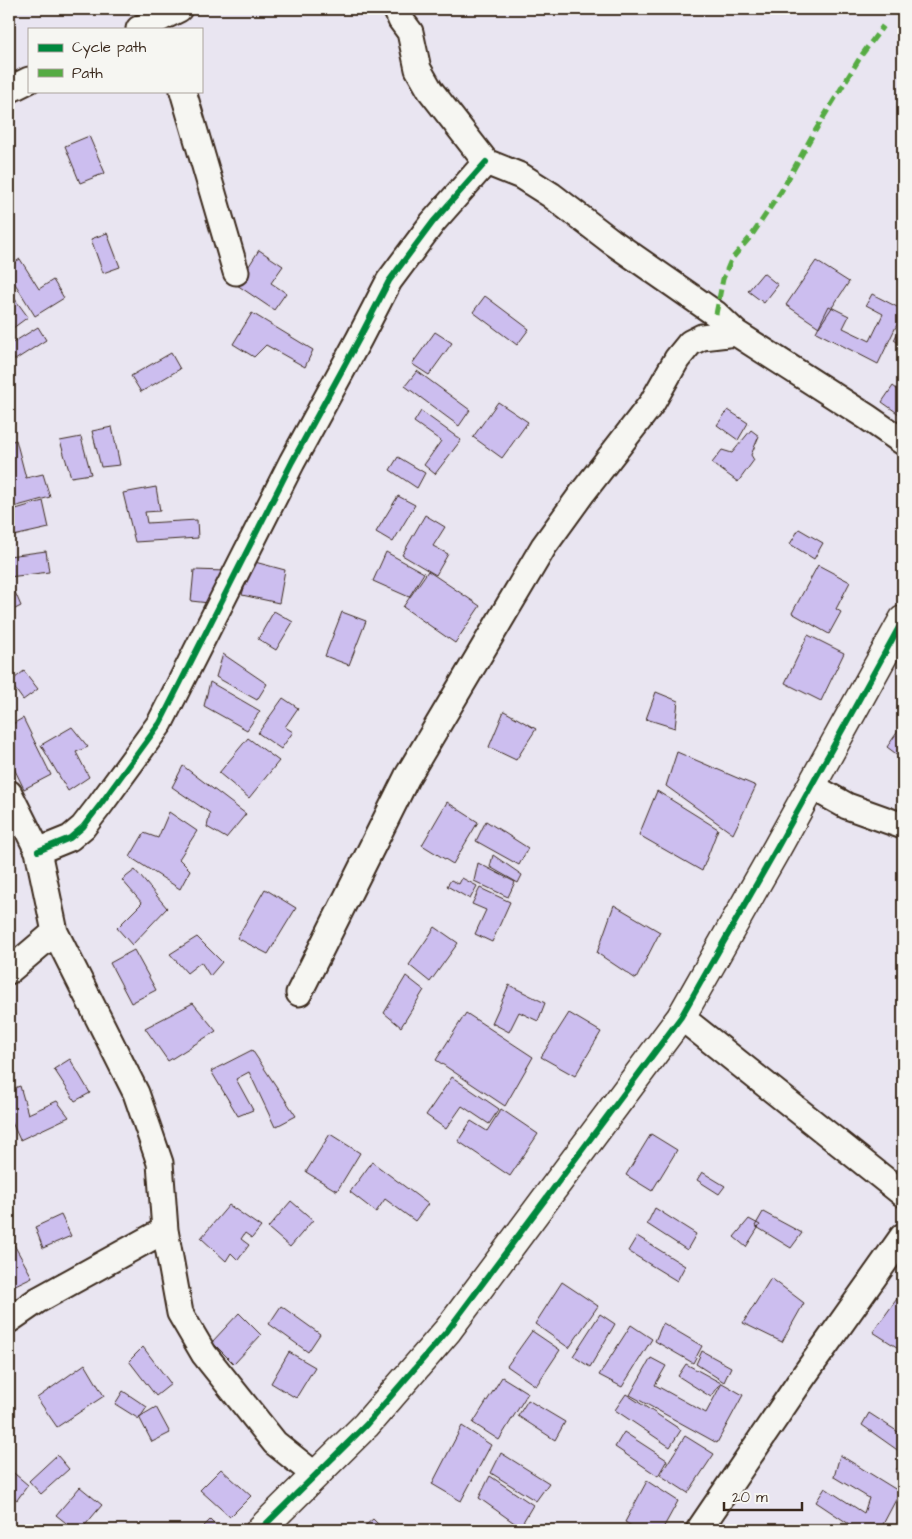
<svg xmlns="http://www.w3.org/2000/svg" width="912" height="1539" font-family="'Architects Daughter',sans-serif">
<rect width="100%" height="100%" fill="#e9e5f1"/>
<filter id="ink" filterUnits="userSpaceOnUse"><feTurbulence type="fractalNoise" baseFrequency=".02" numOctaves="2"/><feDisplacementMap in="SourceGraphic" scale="10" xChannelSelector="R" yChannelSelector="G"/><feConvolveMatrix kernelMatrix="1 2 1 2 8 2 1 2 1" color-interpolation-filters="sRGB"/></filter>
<g filter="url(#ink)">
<path fill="#ccbeef" stroke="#3b2a1e" d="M89 136 105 173 80 183 65 146Z
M107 233 120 267 103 273 91 239Z
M259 250 283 266 271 283 286 293 274 310 237 285Z
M20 259 39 289 53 280 64 298 35 316 9 274V266Z
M816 261 849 282 819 327 786 305Z
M763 273 778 285 764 303 748 291Z
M9 291 28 317 9 331Z
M872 294 903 310V312L878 364 816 332 829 306 849 316 843 328 870 341 883 314 866 305Z
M485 296 529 329 517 345 473 312Z
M252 313 313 350 305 367 266 345 254 357 233 344Z
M903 323V346L894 340Z
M38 327 46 340 15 360 9 350V345Z
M435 332 452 343 429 375 412 364Z
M171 353 180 369 141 392 131 376Z
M417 371 470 410 459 426 405 386Z
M893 386 903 394V417L882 402Z
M498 402 528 422 502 458 473 437Z
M728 410 748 423 738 440 717 425Z
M421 411 461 440 435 474 424 465 441 441 414 422Z
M112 427 120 465 101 467 92 431Z
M751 430 759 436 751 455 754 460 738 482 712 463 722 450 732 453Z
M81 437 91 474 71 477 60 441Z
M16 440 26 478 43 474 50 497 10 508 9 442Z
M398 457 425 473 417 488 390 470Z
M156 487 160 511 145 512 147 523 197 520 198 538 135 542 123 493Z
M398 496 415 505 393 542 376 532Z
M43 501 49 528 9 537V511Z
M425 515 445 527 433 546 448 554 436 575 402 555Z
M799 529 823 543 814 559 790 544Z
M46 551 49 572 9 577V556Z
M386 552 424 573 409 597 373 581Z
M251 561 285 570 279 603 242 595Z
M818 565 850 582 836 609 841 612 829 634 792 613Z
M194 570 225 571 218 604 191 601Z
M428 571 480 606 455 643 403 607Z
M15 592 21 606 9 612V595Z
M274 611 293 622 276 650 258 639Z
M342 612 366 621 349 665 325 656Z
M808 635 844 653 821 701 785 683Z
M223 654 267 684 257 700 216 677Z
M24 671 38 689 23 700 10 682Z
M210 682 260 711 247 730 204 706Z
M656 692 678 701 675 728 646 719Z
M283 698 298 708 285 727 293 732 281 749 258 733Z
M504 711 536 729 516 760 489 747Z
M23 718 51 775 24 789 9 758V726Z
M903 724V759L887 747Z
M72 727 88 747 76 752 89 777 68 791 41 745Z
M248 738 279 761 249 798 219 773Z
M677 752 756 786 733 834 666 786Z
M183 766 246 814 226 838 207 827 210 813 172 787Z
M657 791 718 829 702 871 639 835Z
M447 802 478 822 453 864 422 845Z
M169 812 197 831 179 859 190 870 180 889 130 857 144 833 158 838Z
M486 821 528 848 519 865 476 841Z
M493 855 522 875 518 883 490 867Z
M478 863 515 882 508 897 474 881Z
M135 870 167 908 132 945 117 928 142 903 122 880Z
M462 878 477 886 470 899 447 886 451 880 459 884Z
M480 888 510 902 492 942 475 934 486 910 472 904Z
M265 889 296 908 268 954 237 938Z
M614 905 660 932 636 979 597 953Z
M435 927 458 943 430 982 409 965Z
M197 937 222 962 210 976 201 962 187 973 170 954Z
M134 950 156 990 131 1003 110 963Z
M406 976 424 990 401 1027 384 1013Z
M509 985 545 1003 538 1021 519 1012 509 1032 492 1023Z
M193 1003 216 1031 168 1061 145 1028Z
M466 1013 533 1057 505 1106 436 1060Z
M569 1013 601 1032 575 1076 541 1057Z
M252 1050 296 1116 275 1127 249 1072 236 1079 253 1110 238 1116 211 1071Z
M70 1059 90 1093 75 1101 54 1069Z
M452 1077 499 1109 489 1124 462 1106 446 1129 426 1115Z
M20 1086 28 1114 57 1101 69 1117 20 1140 9 1116V1090Z
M501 1109 538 1134 510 1176 458 1141 471 1121 487 1131Z
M330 1134 360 1153 337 1191 306 1172Z
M651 1134 677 1150 652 1191 626 1175Z
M372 1162 428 1204 415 1221 385 1199 376 1212 350 1192Z
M702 1172 725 1186 719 1194 697 1180Z
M291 1201 313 1220 290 1247 268 1228Z
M229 1205 261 1227 252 1238 245 1233 241 1239 249 1245 238 1260 231 1253 226 1261 201 1238Z
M655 1208 696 1234 687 1250 647 1224Z
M763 1212 802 1233 791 1248 755 1226Z
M61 1215 71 1236 43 1248 35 1227Z
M749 1219 760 1225 746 1247 734 1237Z
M637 1236 685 1266 677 1281 628 1251Z
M13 1243 32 1277 9 1288V1245Z
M771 1278 804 1303 782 1342 743 1323Z
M562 1282 598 1306 569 1348 535 1324Z
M899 1296 903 1299V1351L873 1332Z
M281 1306 320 1334 308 1352 269 1324Z
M239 1313 261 1335 234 1364 212 1342Z
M600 1314 615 1324 590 1367 573 1356Z
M663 1323 702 1346 693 1363 655 1341Z
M631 1325 652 1339 622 1387 599 1375Z
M532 1331 560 1350 536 1386 507 1366Z
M143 1347 171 1384 156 1396 129 1361Z
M702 1351 731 1367 724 1382 696 1364Z
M289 1352 315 1367 296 1398 271 1383Z
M651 1358 666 1366 655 1385 706 1413 722 1383 743 1395 717 1443 630 1395Z
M85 1364 104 1396 57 1427 37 1398Z
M686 1364 721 1383 711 1397 678 1376Z
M502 1377 528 1393 499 1440 473 1423Z
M123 1391 147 1407 139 1419 115 1404Z
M626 1394 681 1430 670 1447 615 1410Z
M528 1400 565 1422 555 1440 518 1416Z
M156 1407 170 1433 152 1442 139 1417Z
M869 1413 903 1435V1454L862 1425Z
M462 1426 491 1445 461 1501 432 1484Z
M624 1432 667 1460 658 1476 615 1447Z
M685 1436 714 1454 688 1493 660 1475Z
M501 1453 549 1483 536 1501 491 1473Z
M57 1455 69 1469 41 1494 29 1481Z
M840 1455 900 1492 880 1530H858L816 1502 825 1488 864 1513 869 1498 834 1477Z
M903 1458V1473L902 1475 895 1472Z
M9 1469 28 1485 17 1500 9 1494Z
M221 1469 251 1496 230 1517 200 1490Z
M490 1476 533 1505 520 1527 479 1498Z
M647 1481 678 1501 662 1530H638L625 1522Z
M80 1487 102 1505 81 1530H75L56 1515Z
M373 1519 384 1530H360Z
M210 1520 220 1530H200Z"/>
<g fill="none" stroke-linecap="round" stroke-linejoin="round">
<g stroke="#3b2a1e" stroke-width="29">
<path id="minor" d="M396 9 401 20 410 32 418 69 430 90 486 162 521 176 551 195 611 241 716 314 736 333 867 417 903 442
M139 29 179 9
M9 90 29 80
M183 91 236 272
M811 786 847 806 903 826
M9 793 38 851 55 932 136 1093 160 1163 165 1230 180 1313 204 1354 275 1443 315 1475
M38 851 70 838 83 827 100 805 160 723 292 462 359 339 389 281 433 222 486 162
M9 971 55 932
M299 993 407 777 544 546 583 492 652 403 677 359 690 343 702 337 736 333
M681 1017 903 1194
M9 1320 38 1300 165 1230
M699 1530 803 1377 903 1236"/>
</g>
<g stroke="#3b2a1e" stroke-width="31">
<path id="tertiary" d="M260 1530 366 1425 448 1330 681 1017 777 848 903 620"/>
</g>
<use href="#minor" stroke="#f6f6f2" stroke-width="25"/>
<use href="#tertiary" stroke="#f6f6f2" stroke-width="28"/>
<path stroke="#55ab43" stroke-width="5" stroke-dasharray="10 5" stroke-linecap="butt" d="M716 314 723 279 731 260 752 235 782 190 812 136 861 56 883 26"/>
<g stroke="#f6f6f2" stroke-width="9">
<path id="cycleway" d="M38 851 70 838 83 827 100 805 160 723 292 462 359 339 389 281 433 222 486 162
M260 1530 366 1425 448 1330 681 1017 777 848 903 620"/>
</g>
<use href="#cycleway" stroke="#00873e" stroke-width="6"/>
</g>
</g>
<rect width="912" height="1539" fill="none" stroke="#f6f6f2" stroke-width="30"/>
<rect x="15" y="15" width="882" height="1509" fill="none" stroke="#3b2a1e" stroke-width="2" filter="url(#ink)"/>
<rect x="28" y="28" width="175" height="65" fill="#f6f6f2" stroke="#aba49d"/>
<rect x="38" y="44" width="25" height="8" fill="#00873e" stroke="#aba49d"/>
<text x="72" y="52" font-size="15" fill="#3b2a1e">Cycle path</text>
<rect x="38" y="69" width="25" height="8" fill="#55ab43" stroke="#aba49d"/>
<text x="72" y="78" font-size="15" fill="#3b2a1e">Path</text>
<path d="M724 1502v8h78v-8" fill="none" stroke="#3b2a1e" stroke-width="2.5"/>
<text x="732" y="1502" font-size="15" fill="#3b2a1e" stroke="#f6f6f2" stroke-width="4" paint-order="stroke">20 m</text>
</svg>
